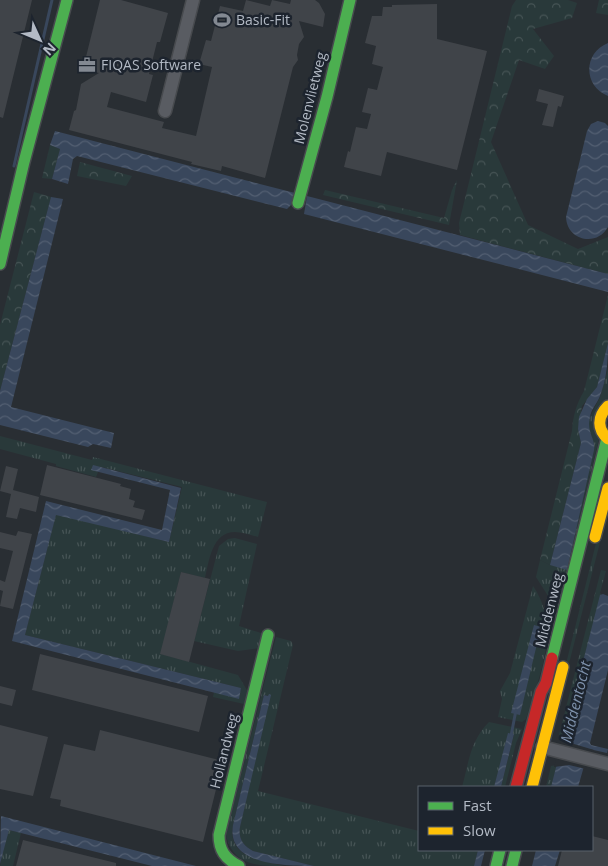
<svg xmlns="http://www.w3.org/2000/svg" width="608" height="866" font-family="'Open Sans',sans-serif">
<defs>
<pattern id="grass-tufts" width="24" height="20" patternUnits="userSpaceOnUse" patternTransform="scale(1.25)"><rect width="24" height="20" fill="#29393a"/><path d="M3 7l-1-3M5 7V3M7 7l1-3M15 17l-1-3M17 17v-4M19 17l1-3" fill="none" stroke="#465455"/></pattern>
<pattern id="forest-crowns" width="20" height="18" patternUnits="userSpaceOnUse" patternTransform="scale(1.25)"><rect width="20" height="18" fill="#29393a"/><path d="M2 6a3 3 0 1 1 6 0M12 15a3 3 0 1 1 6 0" fill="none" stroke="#465455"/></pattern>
<pattern id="water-waves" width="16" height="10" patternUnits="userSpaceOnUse" patternTransform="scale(1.25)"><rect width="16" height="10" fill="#39475c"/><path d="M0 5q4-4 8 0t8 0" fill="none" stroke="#535f72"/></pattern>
</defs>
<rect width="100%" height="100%" fill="#292e33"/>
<path fill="url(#grass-tufts)" d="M608 369V401L555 621 550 599 536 577 540 560 550 565 592 438C582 422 595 410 600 397 603 388 605 378 608 369Z
M0 436 92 460 93 457 267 502 258 537C251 535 242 532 235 532 212 532 209 561 205 578L181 572 161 654 238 675 248 692 244 704 213 697 214 692 238 698 241 688 25 635 56 514 169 542 182 487 102 467 94 470 98 472 96 477 56 466V464L0 449Z
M608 511 553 726 562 680 602 519Z
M235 538 257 544 239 626 264 634 259 648 238 651 194 641 219 546 228 539Z
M601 570 606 571 600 593 601 594 564 738 559 735Z
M533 586C562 628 539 676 526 719L522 722 498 717 502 699 500 691 510 673Z
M276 637 291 641 293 645 258 791 419 831V850H478L474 866H314L253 851C244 846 238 839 240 827L269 696 264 695 233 825C227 858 261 860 284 866 258 866 233 866 226 835Z
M489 722 522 729 516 743 505 787H501L514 735 509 733 494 787H462C469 762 470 741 489 722Z
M557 765 551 787H546L551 766Z
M8 830 21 833 13 866H0Z"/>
<path fill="url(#forest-crowns)" d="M516 0H568L577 3 572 18 533 29 554 56 545 69 519 60 491 142 528 225 578 249 608 237V274L460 235 459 223 512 6Z
M599 0H608V15L596 13Z
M50 145 60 149 52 179 42 178Z
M80 162 132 176 126 186 77 176Z
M457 180 449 225 323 195 325 190 444 218 452 190Z
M34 192 51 197 0 391V325Z
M608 295V343L597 387 582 406 578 429 581 443 550 565 540 560 572 431C573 416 576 405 584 391Z"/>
<path fill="url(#water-waves)" d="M608 43V96C583 86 583 53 608 43Z
M598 121 605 123 608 126V227C597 247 567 241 566 217L587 131 591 124Z
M55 131 295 193 291 205 287 209 77 156 73 159 68 184 52 179 60 149 50 145Z
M307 196 608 274V292L304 214Z
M51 197 63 199 11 407 114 433 111 448 93 444 88 447 0 425V391Z
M608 343C608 361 607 378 600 396 597 404 591 409 590 417 586 432 596 439 594 450L567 570 550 565 581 443 578 429 579 417 587 399 597 387Z
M93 465 181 488 169 542 56 515 25 635 241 688 239 699 12 641 46 501 162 530 170 490 91 470Z
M603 594 608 596V670L590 743 591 745 608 749 607 753 589 749 578 787H551L600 595Z
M534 625 541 627 520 715 511 713Z
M269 694 271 695 240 827C238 839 244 846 253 851L314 866C287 866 226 866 233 825L263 699 264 695 268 696Z
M508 733 514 734 501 787H494Z
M1 816 196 866H152L9 830 0 864Z
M478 850H485L481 866H474Z
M536 850H560L555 866H532Z"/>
<path fill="#292e33" d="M562 736 574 744 594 750V752H590L586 769 569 765 554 767Z"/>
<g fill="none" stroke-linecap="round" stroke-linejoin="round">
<path stroke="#39475c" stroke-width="3" d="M14 166 52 0
M511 736 516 710"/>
</g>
<path fill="#404449" d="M0 0H32L3 118 0 117Z
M100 0H121L168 13 160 42H157L149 74 153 75 146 102 111 92 107 107 164 122 162 128 196 136 212 67 199 64 206 40 211 41 220 6 243 11 246 0 270 6 272 0 290 4 291 0H315L319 3 325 14 323 27 299 21 304 37 299 44 297 55 298 60 293 67 265 178 222 166 221 171 191 164 192 162 69 130 74 111 76 110 81 84 99 73 83 69Z
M437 4V39L487 51 457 170 387 152 381 176 344 167 348 151 350 152 356 127 367 129 371 114 362 112 368 88 377 90 383 67 372 64 376 46 365 43 372 16H382L383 7H392V5Z
M539 89 564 96 561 107 558 106 553 127 542 125 548 104 536 101Z
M47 465 121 484 120 486 131 489 129 499 135 501 133 507 145 510 142 520 40 495Z
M6 466 18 469 13 490 39 497 36 512 20 508 17 519 6 517 11 494 0 491Z
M18 531 32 534 13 609 0 606 3 591 0 590V580L5 582 13 551 0 548V532L16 536Z
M181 572 210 579 189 662 160 654Z
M40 654 208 696 199 732 32 690Z
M0 686 16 690 12 706 0 703Z
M0 725 48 737 33 796 0 789Z
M100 730 223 761 203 842 60 806 61 800 50 798 64 744 95 751Z
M592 836 608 840V866H558L562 850H592Z
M23 840 116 863V866H16Z"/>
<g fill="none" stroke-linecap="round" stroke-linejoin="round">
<g stroke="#474a4e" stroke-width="15">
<path id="street" d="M165 111 193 0
M542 747 608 764"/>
</g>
<g stroke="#474a4e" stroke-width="14">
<path id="fast" d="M298 203 327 97 350 0
M0 264 24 162 67 0
M552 658 607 438
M239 866C225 859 219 850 219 835L268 635
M496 866 500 850
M512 866 516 850"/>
</g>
<g stroke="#474a4e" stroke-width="14">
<path id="slow" d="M608 406C597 417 597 429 608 439
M595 537 608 488
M532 787 563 667"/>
</g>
<g stroke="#474a4e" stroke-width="14">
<path id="jam" d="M516 787 541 692 546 683 552 658"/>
</g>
<use href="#street" stroke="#595c62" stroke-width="12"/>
<use href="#fast" stroke="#4caf50" stroke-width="11"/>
<use href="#slow" stroke="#ffc107" stroke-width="11"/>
<use href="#jam" stroke="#c62828" stroke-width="11"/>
</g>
<defs>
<g id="stadium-bare" transform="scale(1.35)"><path d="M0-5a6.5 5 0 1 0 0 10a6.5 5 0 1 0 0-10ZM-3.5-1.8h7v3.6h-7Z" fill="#838992" stroke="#1d242e" stroke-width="2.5" paint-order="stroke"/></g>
<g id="office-bare" transform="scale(1.35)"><path d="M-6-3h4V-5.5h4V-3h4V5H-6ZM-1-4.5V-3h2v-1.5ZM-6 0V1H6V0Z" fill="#838992" stroke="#1d242e" stroke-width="2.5" paint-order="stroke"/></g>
</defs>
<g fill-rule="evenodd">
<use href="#stadium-bare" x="222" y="20"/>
<use href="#office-bare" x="87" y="65"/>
</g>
<g text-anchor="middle" stroke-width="5" stroke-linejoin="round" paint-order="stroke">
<g font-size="14" fill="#b3bac5" stroke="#1d242e" text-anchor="start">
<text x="236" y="25">Basic-Fit</text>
<text x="101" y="70">FIQAS Software</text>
</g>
<g font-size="14" fill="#b3bac5" stroke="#1d242e">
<text transform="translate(310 98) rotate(-76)" y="5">Molenvlietweg</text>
<text transform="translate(549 610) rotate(-76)" y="5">Middenweg</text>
<text transform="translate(224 751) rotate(-76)" y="5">Hollandweg</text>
</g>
<g font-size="15" font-style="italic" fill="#7d90aa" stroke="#1d242e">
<text transform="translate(576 702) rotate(-76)" y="5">Middentocht</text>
</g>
</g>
<rect x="418" y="786" width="175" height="65" fill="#1d242e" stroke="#59606a"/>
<rect x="428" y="802" width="25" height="8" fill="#4caf50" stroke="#59606a"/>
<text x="463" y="811" font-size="15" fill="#b3bac5">Fast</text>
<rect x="428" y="827" width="25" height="8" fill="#ffc107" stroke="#59606a"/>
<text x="463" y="836" font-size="15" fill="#b3bac5">Slow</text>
<g transform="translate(40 40) rotate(134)" stroke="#1d242e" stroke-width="4" paint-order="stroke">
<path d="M0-4L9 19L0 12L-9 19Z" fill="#b3bac5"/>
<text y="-8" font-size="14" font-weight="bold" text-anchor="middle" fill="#b3bac5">N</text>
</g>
</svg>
